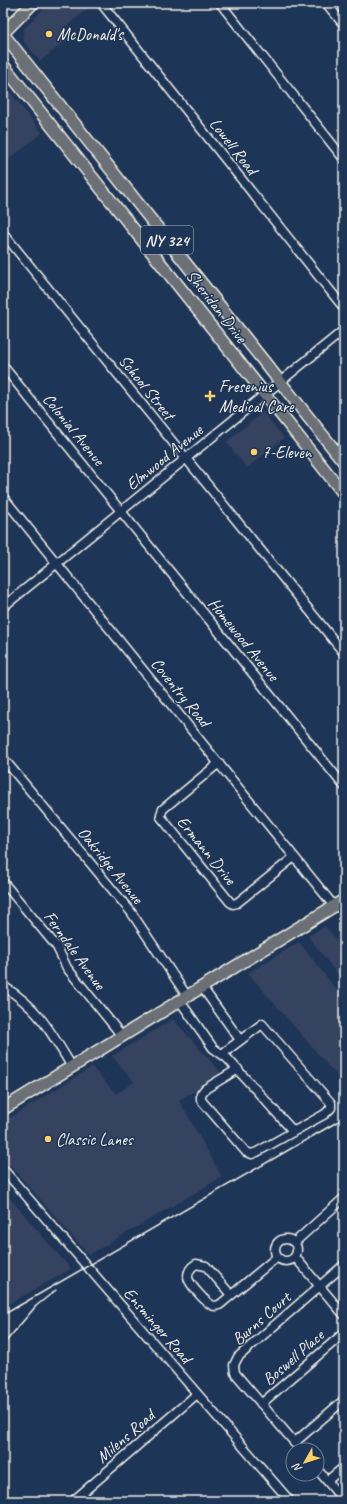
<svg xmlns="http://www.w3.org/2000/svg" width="347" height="1504" font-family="Caveat,sans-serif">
<rect width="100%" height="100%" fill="#1d3557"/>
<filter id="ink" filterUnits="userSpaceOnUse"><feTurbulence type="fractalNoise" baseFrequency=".025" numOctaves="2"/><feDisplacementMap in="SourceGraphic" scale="8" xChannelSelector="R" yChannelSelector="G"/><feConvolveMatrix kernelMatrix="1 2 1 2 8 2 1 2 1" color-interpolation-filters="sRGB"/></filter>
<g filter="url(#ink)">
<path fill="#344360" d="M49 3H92L93 4 63 29 70 38 40 61 24 42 23 30Z
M3 83 42 133 3 164Z
M263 412 284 438 247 468 226 442Z
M325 926 344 948V976L341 979 308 936Z
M299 942 344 999V1084L248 973Z
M173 1019 223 1075 179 1100 222 1177 89 1255 3 1157V1122L92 1067 116 1094 134 1082 112 1056Z
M3 1190 71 1269 3 1307Z"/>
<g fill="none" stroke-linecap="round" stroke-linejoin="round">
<g stroke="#f4f1e8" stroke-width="11">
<path id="minor" d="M101 3 344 308
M220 3 344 159
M326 3 344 25
M3 233 344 653
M3 366 344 786
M3 497 334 906
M3 607 344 330
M3 758 131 912 187 996
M219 763 163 809 161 814V817L230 902 233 904 237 903 294 857
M3 882 57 947 67 968 122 1036
M3 986C39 1008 51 1032 72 1067
M202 987 240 1040
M180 1001 213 1048 227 1058 293 1131
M222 1054 262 1024 331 1103V1108L325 1114 257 1152 252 1154 246 1152 201 1100V1094L205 1089 238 1069
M3 1169 290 1501
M275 1250a11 11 0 1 1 22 0a11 11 0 1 1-22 0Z
M295 1242 344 1198
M295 1257 344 1315
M231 1295 206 1266 196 1264C191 1267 188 1271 188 1277 188 1283 208 1306 215 1306 218 1306 221 1304 223 1302L277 1257
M261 1404 344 1333
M294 1443 344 1400
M301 1450 235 1373 234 1365 238 1357 344 1265
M317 1469 344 1501
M327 1481 344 1467
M73 1501 197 1394"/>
</g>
<g stroke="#f4f1e8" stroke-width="14">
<path id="major" d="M3 33 33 3
M3 34 344 462
M3 65 344 494
M3 1109 344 900"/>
</g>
<use href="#minor" stroke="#1d3557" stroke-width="8"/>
<use href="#major" stroke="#6b7074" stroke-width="11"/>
<path stroke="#f4f1e8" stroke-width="1.5" d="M3 1315 344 1118
M3 1345 36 1306 56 1290"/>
</g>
</g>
<g fill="#ffd166" stroke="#1d3557" stroke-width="1.5">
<circle cx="49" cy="34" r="4"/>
<path d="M208 390h4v4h4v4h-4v4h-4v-4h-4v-4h4z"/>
<circle cx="254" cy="452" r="4"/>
<circle cx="48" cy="1139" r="4"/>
</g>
<g text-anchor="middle" stroke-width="3" stroke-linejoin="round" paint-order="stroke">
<rect fill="#1d3557" stroke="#b4b9bc" stroke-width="1" x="141" y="226" width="52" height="28" rx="3"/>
<g font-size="16" font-weight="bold" fill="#f4f1e8">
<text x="167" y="246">NY 324</text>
</g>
<g font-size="17" fill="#f4f1e8" stroke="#1d3557" text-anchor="start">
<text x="57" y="40">McDonald's</text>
<text x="219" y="392">Fresenius<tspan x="219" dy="20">Medical Care</tspan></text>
<text x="262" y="458">7-Eleven</text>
<text x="56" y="1145">Classic Lanes</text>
</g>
<g font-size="17" fill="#f4f1e8" stroke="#1d3557">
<text transform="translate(234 146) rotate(52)" y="6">Lowell Road</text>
<text transform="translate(217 306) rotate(52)" y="6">Sheridan Drive</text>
<text transform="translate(147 387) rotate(51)" y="6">School Street</text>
<text transform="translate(74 429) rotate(51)" y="6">Colonial Avenue</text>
<text transform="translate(164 457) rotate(-39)" y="6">Elmwood Avenue</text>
<text transform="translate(244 639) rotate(51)" y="6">Homewood Avenue</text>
<text transform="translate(181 692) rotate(51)" y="6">Coventry Road</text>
<text transform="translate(207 850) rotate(51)" y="6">Ermann Drive</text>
<text transform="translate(111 865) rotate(51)" y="6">Oakridge Avenue</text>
<text transform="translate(75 950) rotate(54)" y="6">Ferndale Avenue</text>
<text transform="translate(261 1318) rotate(-41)" y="6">Burns Court</text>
<text transform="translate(158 1325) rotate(49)" y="6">Ensminger Road</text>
<text transform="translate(293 1357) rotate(-41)" y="6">Boswell Place</text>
<text transform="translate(125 1436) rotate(-41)" y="6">Milens Road</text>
</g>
</g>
<rect width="347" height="1504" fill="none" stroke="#1d3557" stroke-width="16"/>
<rect x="8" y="8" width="331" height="1488" fill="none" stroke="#f4f1e8" stroke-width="1.5" filter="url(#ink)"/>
<g transform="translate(305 1462) rotate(231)"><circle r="19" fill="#1d3557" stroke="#738091"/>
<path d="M0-3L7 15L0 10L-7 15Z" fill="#ffd166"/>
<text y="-6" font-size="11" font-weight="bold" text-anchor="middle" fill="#f4f1e8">N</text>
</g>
</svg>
